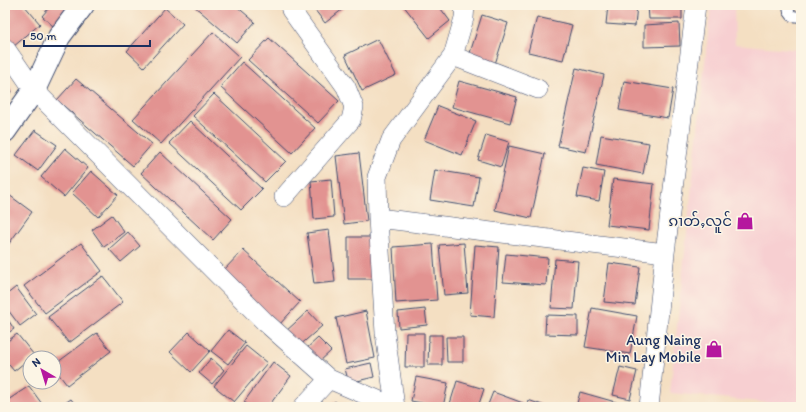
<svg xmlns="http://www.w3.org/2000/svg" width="806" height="412" font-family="Itim,'Noto Sans Myanmar',sans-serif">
<rect width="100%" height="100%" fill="#fcf5e5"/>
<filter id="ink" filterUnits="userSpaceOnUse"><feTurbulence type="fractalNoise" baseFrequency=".025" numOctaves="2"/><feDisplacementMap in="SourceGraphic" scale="8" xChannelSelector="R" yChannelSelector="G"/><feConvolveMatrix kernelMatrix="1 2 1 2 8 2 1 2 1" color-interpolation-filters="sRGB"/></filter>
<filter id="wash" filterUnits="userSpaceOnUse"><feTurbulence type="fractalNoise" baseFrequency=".012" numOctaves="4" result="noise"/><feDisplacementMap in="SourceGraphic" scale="16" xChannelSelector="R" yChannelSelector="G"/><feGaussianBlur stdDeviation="0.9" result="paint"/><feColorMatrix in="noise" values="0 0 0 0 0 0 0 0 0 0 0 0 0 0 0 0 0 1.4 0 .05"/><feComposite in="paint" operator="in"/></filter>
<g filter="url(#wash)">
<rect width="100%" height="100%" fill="#f4dfc2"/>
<path fill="#f7cfd1" d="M711 5H734L735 44 801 50V406L670 393Z"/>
<g id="blocks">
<path fill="#e29391" d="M5 5H24L40 24 13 47 5 38Z
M43 5H74L54 27 42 16 48 9Z
M193 5H235L255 22 237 43Z
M311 5H348L325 23Z
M403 5H438L450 21 429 38Z
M491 5H501L500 8Z
M608 5H637L635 26 606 24Z
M648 5H682V19H649Z
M165 8 183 24 144 67 127 51Z
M482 15 508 23 495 64 469 56Z
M537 17 572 25 563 60 528 52Z
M679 23 680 46 644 47V25Z
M213 32 240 57 161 144 133 119Z
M269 38 339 101 318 123 248 60Z
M378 39 396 75 362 91 345 55Z
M242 62 315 128 292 153 220 87Z
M576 68 604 75 586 152 558 146Z
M5 78 12 92 5 95Z
M76 79 152 144 133 166 57 100Z
M459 81 517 97 510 123 452 107Z
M624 81 673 89 668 118 619 110Z
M214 94 286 161 265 182 193 116Z
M438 106 476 121 462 155 424 140Z
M190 121 262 189 241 210 169 143Z
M35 130 57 145 38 171 16 155Z
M486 135 509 142 501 167 478 160Z
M601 135 649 143 643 174 596 165Z
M509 146 545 154 531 218 495 210Z
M65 148 88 168 64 197 41 177Z
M160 152 232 219 213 240 141 173Z
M359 153 367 221 344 224 336 156Z
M583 168 604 172 599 201 577 197Z
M435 170 479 177 474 207 430 200Z
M91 171 118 195 98 217 72 193Z
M331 179 334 217 314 219 311 181Z
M613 179 654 184 649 230 607 225Z
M5 192 32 212 5 249Z
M112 215 124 232 104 247 92 230Z
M329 230 335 282 314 284 307 233Z
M128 232 140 246 121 262 109 249Z
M348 237H373V279H348Z
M81 243 102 271 45 313 24 286Z
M464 243 468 293 444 295 439 245Z
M433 244 437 300 396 303 393 247Z
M475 245 499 247 494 317 470 315Z
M243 250 300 302 279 325 222 272Z
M506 254 548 258 546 285 503 282Z
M555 259 578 261 574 309 551 308Z
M609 263 640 267 635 305 604 302Z
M103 276 123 302 69 343 48 317Z
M16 287 36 314 20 326 5 306V296Z
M592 308 637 316 630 354 585 347Z
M425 309 427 325 399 328 398 312Z
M308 311 322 326 298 347 285 332Z
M366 311 375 358 346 364 336 318Z
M5 315 14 329 5 335Z
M546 315 578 316V335L545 334Z
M228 330 245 343 228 364 211 351Z
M189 332 210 351 191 372 170 352Z
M97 333 111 351 67 385 54 368V365Z
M406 333H424V367H405Z
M17 334 34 355 14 371 5 360V343Z
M429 335H442V365H428Z
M446 337H463V362H447Z
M318 338 331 351 319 362 306 349Z
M246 346 267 363 234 402 214 386Z
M211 358 224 370 212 384 199 373Z
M273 362 291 376 268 407H251L244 402Z
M371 363 374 377 349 383 345 369Z
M620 367 637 371 630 399 613 395Z
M416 377 448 383 443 407 411 401Z
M457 381 484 389 478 407H449Z
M29 386 42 404 37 407H8L5 402Z
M493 392 523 403 521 407H487Z
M580 392 626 405 625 407H576Z
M71 399 77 407H59Z
M528 400 548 407H526Z
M335 401 340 407H329Z"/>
</g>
</g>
<g filter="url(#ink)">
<use href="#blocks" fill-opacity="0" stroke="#3c496d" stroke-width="1"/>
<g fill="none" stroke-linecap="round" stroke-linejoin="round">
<g stroke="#3c496d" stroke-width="12">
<path id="service" d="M788 5 789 12 792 16 801 17"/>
</g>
<g stroke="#3c496d" stroke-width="20">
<path id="minor" d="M5 48 34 90 265 322 329 379 394 407
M453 56 538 89
M284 197 351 120 354 107 346 87 291 10 290 5
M378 218 665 253
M303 407 329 379
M395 407 385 333 378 218 377 177 391 140 453 56 464 18 465 5
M649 407 665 253 696 5"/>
</g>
<g stroke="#3c496d" stroke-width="24">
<path id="trunk" d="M5 131 34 90 59 37 83 5"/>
</g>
<use href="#service" stroke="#fff" stroke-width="10"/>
<use href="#minor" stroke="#fff" stroke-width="19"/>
<use href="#trunk" stroke="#fff" stroke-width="22"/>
</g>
</g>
<defs>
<g id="shop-bare" transform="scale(1.38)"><path d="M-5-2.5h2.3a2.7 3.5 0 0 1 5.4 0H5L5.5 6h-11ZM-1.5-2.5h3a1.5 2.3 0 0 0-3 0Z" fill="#b5179e" stroke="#fcf5e5" stroke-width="2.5" paint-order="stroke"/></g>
</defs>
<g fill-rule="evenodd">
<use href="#shop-bare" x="745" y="221"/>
<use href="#shop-bare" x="714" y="349"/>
</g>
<g text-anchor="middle" stroke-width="3" stroke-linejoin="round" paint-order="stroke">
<g font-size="15" fill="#1b2f5e" stroke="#fcf5e5" text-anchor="end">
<text x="732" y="226">ၵၢတ်ႇလူင်</text>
<text x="701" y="345">Aung Naing<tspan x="701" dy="17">Min Lay Mobile</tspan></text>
</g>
</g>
<rect width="806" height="412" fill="none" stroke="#fcf5e5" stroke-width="20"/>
<g transform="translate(42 370) rotate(322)"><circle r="19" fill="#fcf5e5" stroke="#a2a6af"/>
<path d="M0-3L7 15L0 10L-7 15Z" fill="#b5179e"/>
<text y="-6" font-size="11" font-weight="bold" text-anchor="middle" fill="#1b2f5e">N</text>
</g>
<path d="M24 40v6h126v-6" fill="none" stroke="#1b2f5e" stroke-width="2"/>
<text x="30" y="40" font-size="12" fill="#1b2f5e" stroke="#fcf5e5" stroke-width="3" paint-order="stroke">50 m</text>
</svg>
